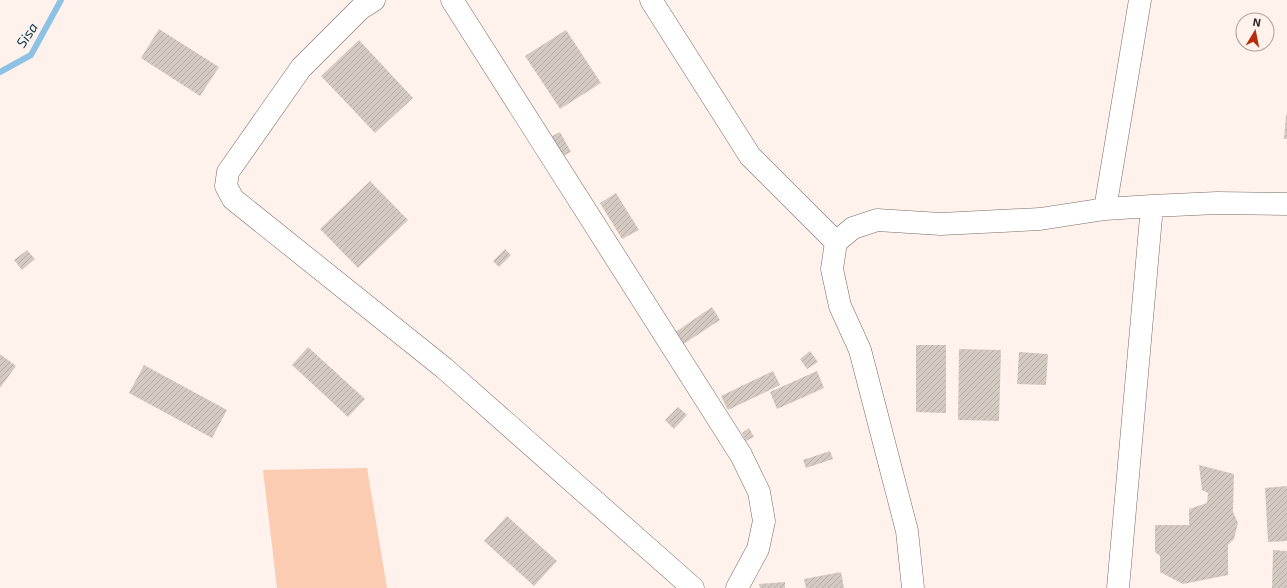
<svg xmlns="http://www.w3.org/2000/svg" width="1287" height="588" font-family="'Exo 2',sans-serif">
<defs>
<pattern id="building-hatch" width="6" height="6" patternUnits="userSpaceOnUse"><rect width="6" height="6" fill="#d5cac2"/><path d="M-1 1l2-2M0 6l6-6M5 7l2-2" fill="none" stroke="#b7ada6"/></pattern>
</defs>
<rect width="100%" height="100%" fill="#fff2ec"/>
<path fill="#fbccb1" d="M367 468 387 588H277L263 470Z"/>
<g fill="none" stroke-linecap="round" stroke-linejoin="round">
<path stroke="#8dc2e4" stroke-width="6" d="M0 72 31 55 61 0"/>
</g>
<path fill="url(#building-hatch)" d="M159 29 219 67 200 96 141 58Z
M566 30 601 83 560 109 525 56Z
M359 40 413 98 375 133 321 76Z
M1286 115H1287V139H1284Z
M560 132 571 152 559 158 548 138Z
M370 181 408 220 358 268 320 229Z
M616 193 639 230 622 239 600 203Z
M505 249 511 255 499 267 493 261Z
M27 250 35 259 22 270 14 260Z
M712 307 720 320 682 345 674 333Z
M916 345H946V413L916 412Z
M308 347 365 399 348 417 292 365Z
M959 349 1001 350 999 421 958 420Z
M810 351 818 362 807 369 800 359Z
M1019 352 1048 354 1046 385 1017 384Z
M0 354 16 366 0 388Z
M144 365 227 410 212 438 129 393Z
M773 371 780 385 728 410 721 396Z
M817 371 824 388 777 409 770 392Z
M678 407 687 415 674 429 665 420Z
M749 428 754 437 746 441 742 433Z
M830 451 833 459 806 468 803 460Z
M1199 465 1234 474 1233 512 1238 523 1234 539 1228 545V575L1183 584 1160 572V556L1155 552V525H1189V509L1207 503 1208 493 1202 490Z
M1287 486V541L1268 542 1265 488Z
M507 516 557 561 534 586 484 541Z
M1273 550 1287 551V588H1272Z
M841 572 844 588H806L804 579Z
M785 582V588H760L759 584Z"/>
<g fill="none" stroke-linecap="round" stroke-linejoin="round">
<g stroke="#756b65" stroke-width="23">
<path id="minor" d="M374 0 360 9 301 68 228 172 226 186 233 199 444 368 693 588
M452 0 741 455 759 492 764 521 758 549 737 588
M651 0 750 156 836 242
M1105 209 1140 0
M913 588 907 531 860 350 840 306 832 269 836 242 853 228 877 220 941 224 1040 219 1105 209 1152 206 1217 203 1287 204
M1118 588 1152 206"/>
</g>
<use href="#minor" stroke="#fff" stroke-width="22"/>
</g>
<g text-anchor="middle" stroke-width="3" stroke-linejoin="round" paint-order="stroke">
<g font-size="14" font-style="italic" fill="#09364e" stroke="#fff2ec">
<text transform="translate(27 35) rotate(-56)" y="5">Sisa</text>
</g>
</g>
<g transform="translate(1255 32) rotate(10)"><circle r="19" fill="#fff2ec" stroke="#a99f9b"/>
<path d="M0-3L7 15L0 10L-7 15Z" fill="#b62b0b"/>
<text y="-6" font-size="11" font-weight="bold" text-anchor="middle" fill="#282321">N</text>
</g>
</svg>
